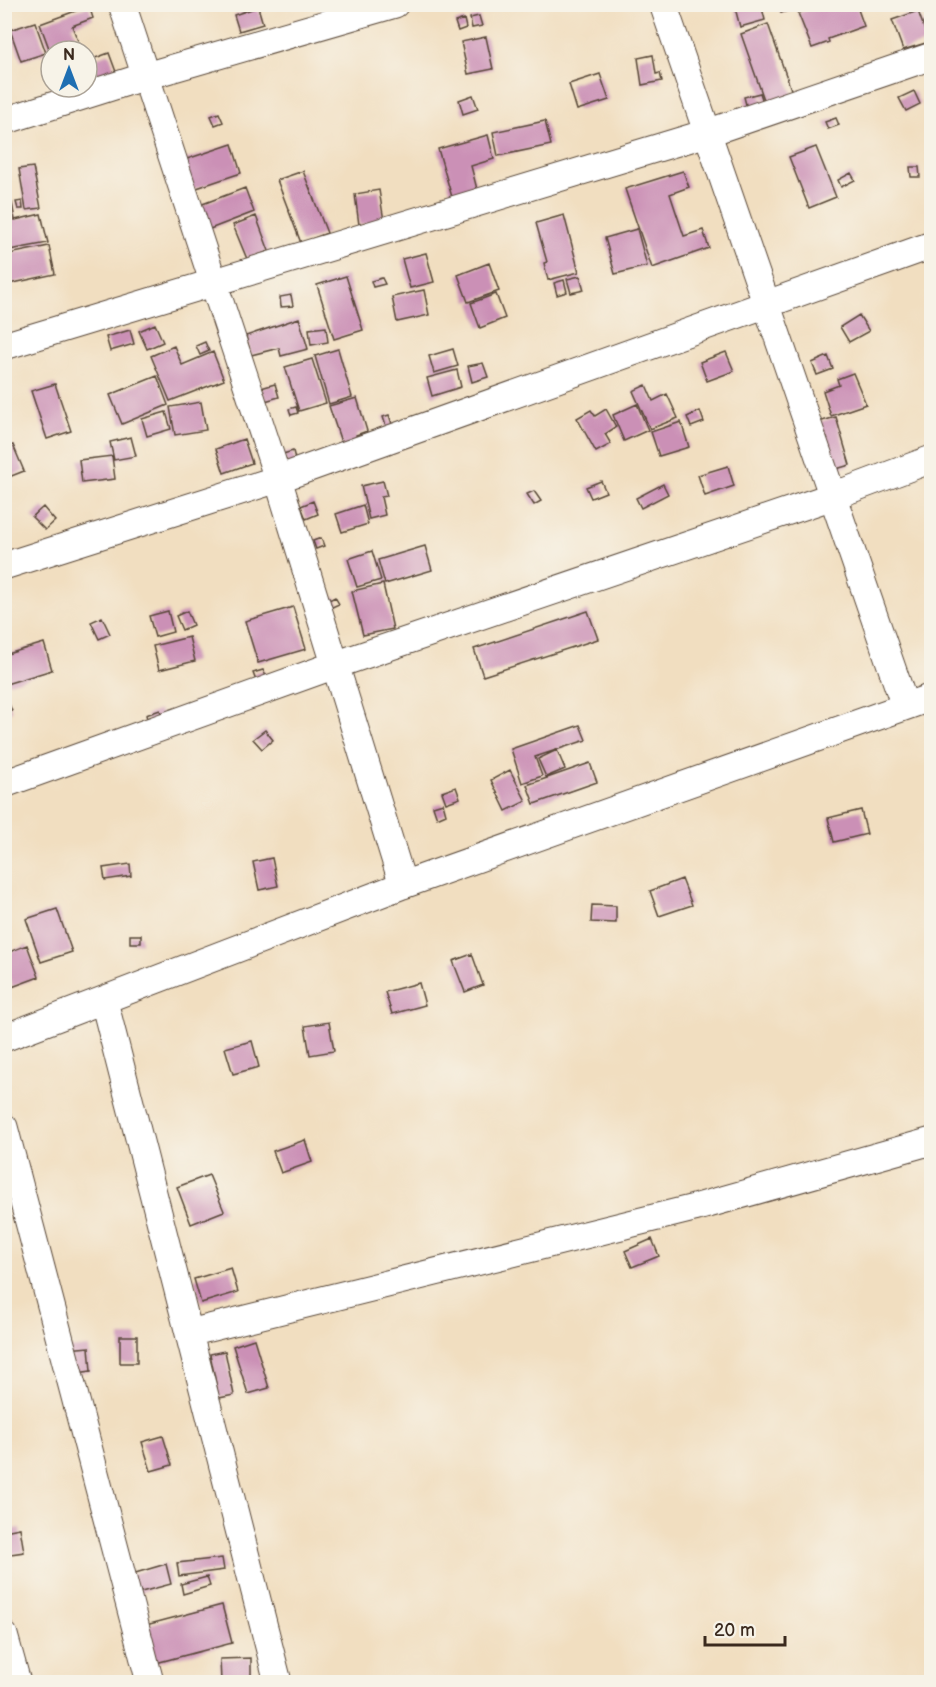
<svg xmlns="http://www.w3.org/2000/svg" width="936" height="1687" font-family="'Balsamiq Sans',sans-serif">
<rect width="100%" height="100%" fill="#f7f3e8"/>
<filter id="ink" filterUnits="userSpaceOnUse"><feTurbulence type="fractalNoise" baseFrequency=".0167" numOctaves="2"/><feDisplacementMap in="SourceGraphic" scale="12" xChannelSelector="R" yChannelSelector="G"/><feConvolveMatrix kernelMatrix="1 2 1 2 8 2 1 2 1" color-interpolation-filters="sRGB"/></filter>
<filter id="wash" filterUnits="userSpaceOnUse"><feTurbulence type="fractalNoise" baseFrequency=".008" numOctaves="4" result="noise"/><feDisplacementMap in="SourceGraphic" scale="24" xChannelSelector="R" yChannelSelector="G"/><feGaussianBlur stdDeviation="1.35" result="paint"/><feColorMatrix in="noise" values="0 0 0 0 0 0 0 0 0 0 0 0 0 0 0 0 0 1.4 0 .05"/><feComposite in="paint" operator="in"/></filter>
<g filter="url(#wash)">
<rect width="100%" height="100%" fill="#f1dec0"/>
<g id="blocks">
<path fill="#cb90b6" d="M132 4H150L135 11Z
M734 4H761L765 20 740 27Z
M796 4H810V5L798 9Z
M823 4H856L864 26 828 39 829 42 812 48 798 13Z
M778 5H790L791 10 781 13Z
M89 6 93 18 72 26 82 51H50L40 24Z
M258 7 263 24 239 31 234 15Z
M918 11 929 42 903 50 892 20Z
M479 16 482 26 472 28 470 18Z
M464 19 466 28 458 31 455 22Z
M35 22 46 53 21 61 10 30Z
M768 24 794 98 767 108 741 34Z
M486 37 493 69 468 74 461 42Z
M109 53 119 80 67 98 63 87H87V61Z
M653 55 656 74 660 73 662 81 642 85 638 58Z
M600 74 609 100 577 110 569 84Z
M914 91 920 104 906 111 899 98Z
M760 93 765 108 748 112 744 97Z
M473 95 478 109 463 114 459 100Z
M219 113 223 122 215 125 211 116Z
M836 118 839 125 828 129 825 122Z
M545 121 551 145 498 156 493 132Z
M488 135 494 159 471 166 479 197 454 204 438 149Z
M232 144 241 173 185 192 175 163Z
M816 147 836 197 809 208 789 157Z
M33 167 41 208 26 210 19 169Z
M910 167H919L920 177H911Z
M303 171 327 233 301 243 277 180Z
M683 171 689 187 670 194 684 236 703 230 709 248 652 268 625 189Z
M851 173 855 180 841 187 838 180Z
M245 188 254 212 210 229 200 205Z
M379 190 384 221 359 225 355 194Z
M22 201 23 209H18L16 202Z
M12 203 15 220 41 214 48 243 4 251V205Z
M564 215 579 272 548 280 544 263 547 262 536 223Z
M256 216 269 251 247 259 233 225Z
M637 229 647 266 615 274 605 238Z
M49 246 55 274 4 285V255Z
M426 253 434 282 410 288 402 259Z
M489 263 499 291 468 302 458 275Z
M346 276 363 330 334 339 317 285Z
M580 276 584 290 571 293 567 279Z
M382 278 385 284 373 287 371 281Z
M564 280 567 292 557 295 554 283Z
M424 290 429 315 397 322 392 297Z
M496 294 505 318 480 328 471 303Z
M291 295 293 306 281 307 280 297Z
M859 315 869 331 849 342 840 327Z
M299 318 308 349 281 356 279 348 251 355 246 336Z
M155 324 163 342 147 349 139 331Z
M326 327 328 342 311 345 309 329Z
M130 330 134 344 110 351 106 337Z
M205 342 209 351 200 355 196 346Z
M174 346 182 365 213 352 224 380 170 401 151 356Z
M338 349 352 397 329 404 315 356Z
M453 349 458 366 434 373 429 356Z
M726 352 734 371 707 381 700 362Z
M828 356 833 369 817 375 812 363Z
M312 359 326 403 299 411 285 367Z
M483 363 488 377 472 382 468 366Z
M457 370 461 387 432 396 427 378Z
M853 373 866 404 831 416 823 391 839 385 837 379Z
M157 376 168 405 122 424 110 395Z
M55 384 71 431 47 439 31 391Z
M275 384 279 397 265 401 261 388Z
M646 385 653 401 667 394 678 418 650 429 633 391Z
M357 398 367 431 356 435 362 456 347 460 329 406Z
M201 402 206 430 175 435 170 407Z
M637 404 648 430 624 441 613 415Z
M296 407 298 413 291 415 289 409Z
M606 409 616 427 605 434 611 444 596 452 577 418 591 410 595 416Z
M700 411 704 422 691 427 687 417Z
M166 412 171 429 147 436 142 419Z
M389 415 393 427 387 429 383 417Z
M836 417 850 465 829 471 815 423Z
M681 422 689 447 659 456 651 432Z
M131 437 136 456 114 460 110 442Z
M244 439 252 463 224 473 216 449Z
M13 445 24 471 4 479V448Z
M293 451 297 467 288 470 283 454Z
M112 456 115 479 82 483 79 460Z
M728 466 734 486 705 496 698 475Z
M383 481 387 496 381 497 385 515 369 519 361 486Z
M601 481 606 492 591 498 586 487Z
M663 484 668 494 641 508 636 498Z
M534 491 541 501 534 505 527 494Z
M313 501 318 514 306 519 301 506Z
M363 505 368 524 342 532 336 514Z
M43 507 55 521 45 530 32 517Z
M321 538 324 546 316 549 313 541Z
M425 546 432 570 385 584 378 560Z
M372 551 381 580 357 587 348 559Z
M383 584 393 629 363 635 352 591Z
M335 597 339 604 330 608 327 601Z
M293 607 306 649 258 663 245 621Z
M168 611 173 632 155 637 149 616Z
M187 611 193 625 182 630 176 616Z
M588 611 598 639 483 676 474 649Z
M102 617 110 634 99 639 91 622Z
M189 637 195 661 159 670 153 646Z
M44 643 52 670 6 684 4 655Z
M263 670 269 682 258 686 253 673Z
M4 692 12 711 4 714Z
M160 710 164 722 150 727 146 715Z
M580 725 586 740 535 757 542 776 522 783 511 749Z
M265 730 273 740 262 749 253 739Z
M557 750 565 769 546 777 538 759Z
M590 763 597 782 534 804 527 785Z
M510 770 526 801 506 811 491 780Z
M456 787 460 798 446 803 442 792Z
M443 803 446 814 437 818 433 806Z
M861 810 867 834 834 842 828 818Z
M272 858 278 886 259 890 253 862Z
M130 864 131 876 105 880 103 868Z
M682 879 692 905 659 916 650 891Z
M592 905 616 906V923L591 922Z
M57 909 72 952 41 962 26 919Z
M130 935H141V943H130Z
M27 945 39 977 12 987 4 966V954Z
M472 954 483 985 465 992 453 961Z
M419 983 425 1005 392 1014 385 992Z
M329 1022 334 1051 310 1055 305 1026Z
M252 1041 259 1067 233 1074 225 1048Z
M305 1140 312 1162 281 1173 273 1151Z
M209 1175 224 1211 191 1224 177 1187Z
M652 1239 659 1256 632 1267 625 1251Z
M231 1268 238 1292 201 1303 194 1279Z
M120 1336H137V1363H120Z
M254 1339 269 1388 248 1394 233 1346Z
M89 1347 91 1371 70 1374 67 1349Z
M225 1351 234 1395 219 1398 210 1354Z
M163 1436 172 1465 151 1471 142 1442Z
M20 1528 24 1552 4 1555V1531Z
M222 1558 224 1570 179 1576 177 1563Z
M166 1564 171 1584 130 1595 125 1576Z
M207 1577 210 1586 183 1594 181 1584Z
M222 1605 232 1643 152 1664 142 1626Z
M251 1658V1682H221L220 1659Z"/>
</g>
</g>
<g filter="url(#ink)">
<use href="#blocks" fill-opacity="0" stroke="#564536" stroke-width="1.5"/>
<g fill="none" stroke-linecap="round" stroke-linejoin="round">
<g stroke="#564536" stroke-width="29">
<path id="minor" d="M122 4 278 479 403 885
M663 4 905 706
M4 121 146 76 395 4
M4 346 707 133 932 56
M4 566 278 479 932 245
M4 784 335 665 833 496 932 459
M104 1001 278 1682
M4 1038 403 885 932 697
M4 1127 150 1682
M189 1333 694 1208 932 1141
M4 1635 17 1682"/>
</g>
<use href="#minor" stroke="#fff" stroke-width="27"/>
</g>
</g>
<rect width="936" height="1687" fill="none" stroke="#f7f3e8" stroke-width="24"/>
<g transform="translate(69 69)"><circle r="28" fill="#f7f3e8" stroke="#aca397" stroke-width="1.5"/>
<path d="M0-4.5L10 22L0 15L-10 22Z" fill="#1f6fb2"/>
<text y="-9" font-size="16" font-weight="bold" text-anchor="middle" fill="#3b2a1e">N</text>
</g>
<path d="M705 1636v9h80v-9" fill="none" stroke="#3b2a1e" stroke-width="3"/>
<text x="714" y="1636" font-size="18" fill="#3b2a1e" stroke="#f7f3e8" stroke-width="4.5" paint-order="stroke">20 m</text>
</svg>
